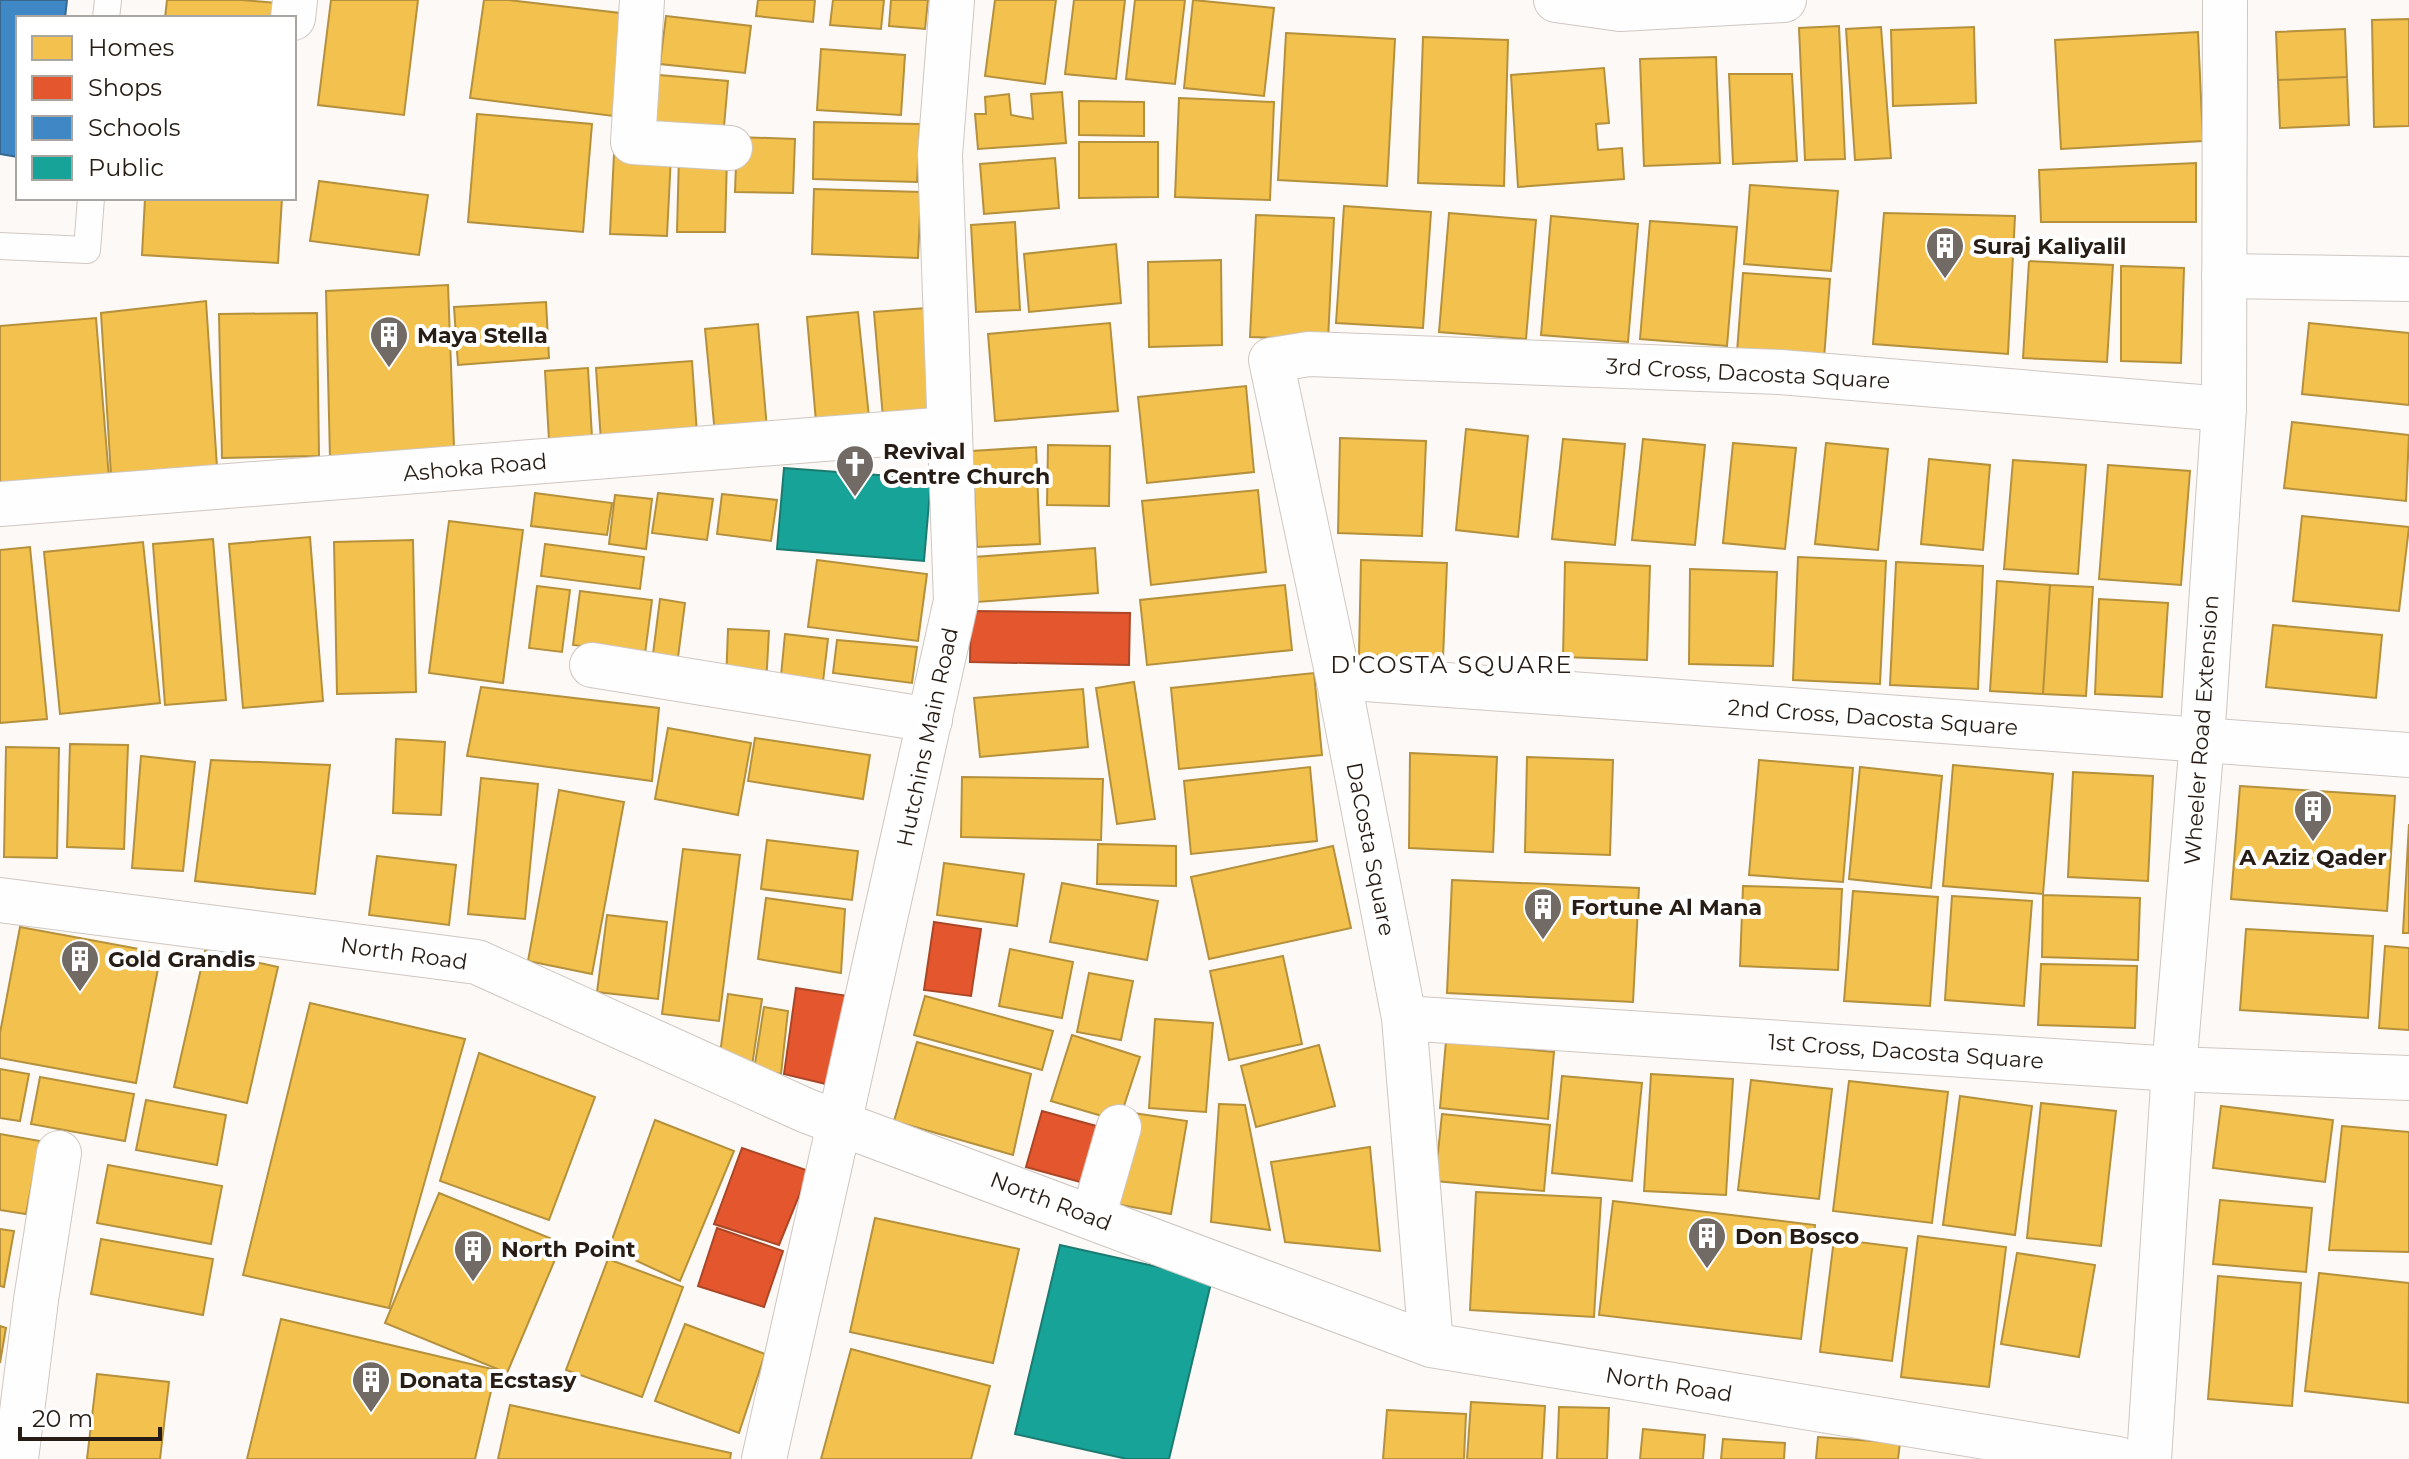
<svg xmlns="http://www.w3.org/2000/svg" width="2409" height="1459" font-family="Montserrat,sans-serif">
<rect width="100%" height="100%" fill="#fcf9f6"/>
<path fill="#f2c14e" stroke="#b5903d" stroke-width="2" d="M167 0H242L288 4 286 18H165Z
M331 0H418L404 115 318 105Z
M484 0H508L620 13 613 116 470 98Z
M758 0H815L813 22 756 16Z
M833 0H884L881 29 830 25Z
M891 0H928L925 29 889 26Z
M995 0H1056L1045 84 985 76Z
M1074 0H1125L1116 79 1065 74Z
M1135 0H1185L1175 84 1126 79Z
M1193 0 1274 8 1264 96 1184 88Z
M666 16 751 26 745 73 660 64Z
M2409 19V126L2374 127 2372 20Z
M1839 26 1845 159 1805 160 1799 28Z
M1881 27 1891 158 1855 160 1846 29Z
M1974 27 1976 103 1893 106 1891 30Z
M2345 29 2347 77 2278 80 2276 32Z
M2198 32 2203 141 2061 149 2055 40Z
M1286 33 1395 39 1387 186 1278 180Z
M1423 37 1508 40 1504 186 1418 183Z
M821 49 905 55 901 115 817 110Z
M1716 57 1720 163 1644 166 1640 59Z
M1604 68 1609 123 1596 124 1598 150 1622 148 1624 179 1518 187 1511 75Z
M1729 74H1792L1797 161 1733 164Z
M659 75 728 81 723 138 654 133Z
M2347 77 2349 125 2280 128 2278 80Z
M1062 92 1066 143 978 149 975 114H986L985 97 1009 94 1011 115 1033 119 1031 94Z
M1179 98 1274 102 1270 200 1175 197Z
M1079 101 1144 102V136L1079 135Z
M477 114 592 124 583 232 468 222Z
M814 122 920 124 917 182 813 179Z
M737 137 795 139 793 193 735 192Z
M1079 142H1158V197L1079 198Z
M614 154 671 155 667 236 610 234Z
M679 155 727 157 725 232H677Z
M1055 158 1059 208 984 214 980 164Z
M2196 163V222H2041L2039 170Z
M319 181 428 195 419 255 310 241Z
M1750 185 1838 191 1831 271 1744 264Z
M814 189 921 192 918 258 812 254Z
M145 198H282L278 263 142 255Z
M1344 206 1431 212 1423 328 1336 323Z
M1449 213 1536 220 1526 339 1439 332Z
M1884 213 2015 216 2008 354 1873 344Z
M1256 215 1334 218 1328 340 1250 337Z
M1551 216 1638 224 1628 342 1541 335Z
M1650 221 1737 227 1727 346 1640 339Z
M1015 222 1020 310 976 312 971 225Z
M1116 244 1121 303 1029 312 1024 254Z
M1221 260 1222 345 1149 347 1148 262Z
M2029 261 2113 265 2107 362 2023 358Z
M2121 266 2184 268 2181 363 2121 361Z
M1743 273 1830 279 1824 359 1737 352Z
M448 285 454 447 330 458 326 291Z
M206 301 217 467 111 475 101 313Z
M546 302 549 358 458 365 454 307Z
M926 308 935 413 883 418 874 312Z
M858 312 869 417 816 422 807 317Z
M317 313 319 456 222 458 219 314Z
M96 318 109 478 0 487V326Z
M1110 323 1118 411 995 421 988 334Z
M2309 323 2409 333V405L2302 394Z
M758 324 767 429 715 434 705 329Z
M692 361 697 434 601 441 596 368Z
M588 368 592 437 549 440 545 371Z
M1246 386 1254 472 1147 483 1138 397Z
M2292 422 2409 435 2406 501 2284 488Z
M1466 429 1528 436 1518 537 1456 530Z
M1340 438 1426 441 1422 536 1338 533Z
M1563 439 1625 444 1615 545 1552 539Z
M1643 439 1705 445 1695 545 1632 540Z
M1733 443 1796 448 1785 549 1723 543Z
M1826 443 1888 449 1878 550 1815 544Z
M1048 445 1110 446 1109 506 1047 505Z
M1036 447 1040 544 977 547 972 451Z
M1929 459 1990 465 1983 550 1921 544Z
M2013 460 2086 465 2078 574 2004 569Z
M2108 465 2190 471 2181 585 2099 579Z
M1258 490 1266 572 1151 585 1142 501Z
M535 493 612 503 607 535 531 526Z
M658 493 713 499 707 540 652 533Z
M722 494 777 500 771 541 717 534Z
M615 495 652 499 646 549 609 544Z
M2302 516 2409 527 2399 611 2293 601Z
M449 521 523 530 503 683 429 673Z
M310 537 323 701 243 708 229 544Z
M213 539 226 700 165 705 153 544Z
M413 540 416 692 337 694 334 542Z
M143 542 160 703 60 714 44 552Z
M545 544 644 557 640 589 541 576Z
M30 547 47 719 0 723V550Z
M1095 548 1098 593 977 602 974 557Z
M1798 557 1886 561 1880 684 1793 680Z
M817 560 927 574 918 641 808 627Z
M1361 560 1447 563 1443 658 1359 655Z
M1565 562 1650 566 1647 660 1563 657Z
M1896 562 1983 566 1978 689 1890 685Z
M1690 569 1777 572 1773 666 1689 664Z
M1997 581 2050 585 2043 694 1990 691Z
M1285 585 1292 650 1147 665 1140 600Z
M2050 585 2093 587 2086 696 2043 694Z
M537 586 570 590 562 652 529 648Z
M580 591 652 600 645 654 573 645Z
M660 599 685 603 677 665 652 662Z
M2099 599 2168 603 2162 697 2095 694Z
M2273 625 2382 635 2376 698 2266 687Z
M728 629 769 631 766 685 726 683Z
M785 634 828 639 822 690 780 686Z
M837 640 917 647 912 683 833 673Z
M1314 673 1322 755 1179 769 1171 688Z
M1134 682 1155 819 1117 824 1096 688Z
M481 687 659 708 652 781 467 756Z
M1083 689 1088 747 980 757 974 698Z
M668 728 751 743 738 815 655 799Z
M755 738 870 755 863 799 748 781Z
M396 739 445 742 441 815 393 813Z
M70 744 128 745 124 849 67 847Z
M6 747 59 748 57 858 4 857Z
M1410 753 1497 757 1493 852 1409 848Z
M141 756 195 762 183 871 132 868Z
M1527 757 1613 760 1610 855 1525 852Z
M211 760 330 765 315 894 195 881Z
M1759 760 1853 768 1843 882 1749 875Z
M1953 765 2053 774 2043 894 1943 886Z
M1310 767 1317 841 1191 854 1184 781Z
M1860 767 1942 776 1931 888 1849 879Z
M2073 772 2153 776 2148 881 2068 877Z
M962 777 1103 779 1101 840 961 837Z
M481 778 538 784 525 919 468 914Z
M2240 786 2395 796 2387 911 2231 899Z
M559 790 624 802 592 974 528 961Z
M2409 824V933H2403Z
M767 840 858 851 852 900 761 889Z
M1098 844 1176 846V886L1097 884Z
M1333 846 1351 928 1209 959 1191 877Z
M683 849 740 855 719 1021 662 1014Z
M377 856 456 865 449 925 369 915Z
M944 863 1024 874 1017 926 937 915Z
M1452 880 1639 888 1633 1002 1447 993Z
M1062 883 1158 901 1147 960 1050 942Z
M1743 886 1842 889 1838 970 1740 966Z
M1853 891 1938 897 1930 1006 1844 1001Z
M2043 895 2140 898 2138 960 2042 957Z
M1952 896 2032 901 2024 1006 1945 1000Z
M766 898 845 909 841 973 758 959Z
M607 915 667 922 658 999 597 992Z
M20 927 161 953 136 1083 0 1058V1033Z
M2246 929 2373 936 2368 1018 2240 1010Z
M2385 946 2409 948V1030L2379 1028Z
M1010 949 1073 962 1062 1018 999 1006Z
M205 951 278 967 247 1103 174 1087Z
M1283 956 1302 1044 1229 1060 1210 971Z
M2041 964 2137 966 2135 1028 2038 1025Z
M1089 973 1133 981 1121 1040 1077 1032Z
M728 994 762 999 752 1066 720 1054Z
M925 996 1053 1031 1042 1070 914 1035Z
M310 1003 465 1039 389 1308 243 1275Z
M764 1007 788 1011 781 1074 754 1070Z
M1155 1019 1213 1023 1206 1112 1149 1108Z
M1072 1035 1140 1057 1119 1121 1051 1101Z
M1446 1041 1554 1052 1548 1119 1440 1108Z
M917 1042 1031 1074 1013 1155 894 1121Z
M1319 1045 1335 1106 1256 1127 1241 1066Z
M479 1053 595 1097 549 1220 440 1181Z
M0 1069 29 1074 20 1121 0 1118Z
M1651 1074 1733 1079 1726 1195 1644 1191Z
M1562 1076 1642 1083 1632 1181 1552 1173Z
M40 1077 134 1094 125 1141 31 1124Z
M1751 1080 1832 1089 1819 1199 1738 1190Z
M1849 1081 1948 1092 1932 1223 1833 1211Z
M1960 1096 2032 1106 2015 1235 1943 1225Z
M146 1100 226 1115 217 1165 136 1150Z
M2041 1103 2116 1111 2101 1246 2027 1238Z
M1219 1104 1245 1105 1270 1230 1211 1222Z
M2221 1106 2333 1120 2325 1182 2213 1168Z
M1127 1112 1187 1121 1171 1214 1110 1203Z
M1442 1114 1550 1125 1544 1191 1435 1181Z
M655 1120 734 1151 680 1281 609 1248Z
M2342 1126 2409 1132V1252L2329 1250Z
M0 1134 40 1141 26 1214 0 1210Z
M1370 1147 1380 1251 1285 1242 1271 1162Z
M108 1165 222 1186 211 1244 97 1223Z
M1476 1192 1601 1198 1594 1317 1470 1310Z
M439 1193 562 1243 507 1373 385 1323Z
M2220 1200 2312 1208 2306 1272 2213 1264Z
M1613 1201 1815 1225 1801 1339 1599 1315Z
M875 1218 1019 1249 993 1363 850 1332Z
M0 1229 14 1231 4 1287 0 1286Z
M1918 1236 2006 1247 1989 1387 1901 1377Z
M101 1239 213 1259 203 1315 91 1294Z
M1834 1239 1907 1248 1892 1361 1820 1352Z
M2017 1253 2095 1265 2079 1357 2001 1344Z
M608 1259 683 1287 642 1397 566 1370Z
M2319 1273 2409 1283 2408 1403 2305 1391Z
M2218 1276 2301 1283 2292 1406 2208 1399Z
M281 1319 496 1370 475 1459H247Z
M685 1324 765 1354 739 1433 655 1401Z
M0 1326 6 1328 0 1363Z
M851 1349 990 1386 971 1459H821Z
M97 1374 169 1382 160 1459H87Z
M1471 1402 1545 1406 1542 1459H1467Z
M510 1405 731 1453 730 1459H498Z
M1559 1407 1609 1408 1607 1459H1557Z
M1387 1410 1466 1414 1464 1459H1383Z
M1643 1429 1705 1435 1703 1459H1640Z
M1818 1437 1900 1443 1898 1459H1816Z
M1723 1439 1785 1443 1784 1459H1721Z"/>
<path fill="#e4572e" stroke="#ab4626" stroke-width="2" d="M971 611 1130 613 1129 665 970 662Z
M934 922 981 929 971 996 924 990Z
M796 988 848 996 830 1085 784 1074Z
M1042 1111 1111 1130 1095 1186 1026 1167Z
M742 1148 809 1171 779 1245 714 1224Z
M717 1228 783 1251 764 1307 698 1286Z"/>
<path fill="#3f88c5" stroke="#386890" stroke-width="2" d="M0 0H67L65 18H18V157L0 154Z"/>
<path fill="#17a398" stroke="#1c7b71" stroke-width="2" d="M784 468 931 479 924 561 777 549Z
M1060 1245 1212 1279 1169 1459H1127L1015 1434Z"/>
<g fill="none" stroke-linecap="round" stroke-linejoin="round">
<g stroke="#cec7c2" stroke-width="28">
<path id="lane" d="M106 18 108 0
M0 246 87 250 91 198"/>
</g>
<g stroke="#cec7c2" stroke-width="46">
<path id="street" d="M642 0 633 142 730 148
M1556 0 1620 9 1784 0
M293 18 295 0
M2224 276 2409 279
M0 504 950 429
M592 665 930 720
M1338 677 2409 755
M0 900 477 962 807 1111 1431 1345 2118 1459
M1404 1018 2174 1069 2409 1078
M1093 1217 1119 1127
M1431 1345 1404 1018 1338 677 1271 360 1309 354 1780 372 2224 409
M16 1459 36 1300 59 1153"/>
</g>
<g stroke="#cec7c2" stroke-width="46">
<path id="secondary" d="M764 1459 956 601 940 155 952 0
M2149 1459 2174 1069 2202 741 2224 409 2225 0"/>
</g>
<use href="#lane" stroke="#fffefe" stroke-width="26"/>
<use href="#street" stroke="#fffefe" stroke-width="44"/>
<use href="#secondary" stroke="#fffefe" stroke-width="44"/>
</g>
<defs>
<g id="building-pin" transform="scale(2)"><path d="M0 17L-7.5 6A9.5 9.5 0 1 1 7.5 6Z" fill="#726a64" stroke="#fff"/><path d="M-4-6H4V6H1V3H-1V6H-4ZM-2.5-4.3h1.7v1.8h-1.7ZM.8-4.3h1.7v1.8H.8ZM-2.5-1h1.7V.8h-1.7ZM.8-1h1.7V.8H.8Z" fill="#fff"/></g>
<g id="church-pin" transform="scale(2)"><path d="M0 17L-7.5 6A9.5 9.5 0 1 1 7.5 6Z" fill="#726a64" stroke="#fff"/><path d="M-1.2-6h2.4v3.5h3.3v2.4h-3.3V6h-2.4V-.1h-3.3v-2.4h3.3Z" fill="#fff"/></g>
</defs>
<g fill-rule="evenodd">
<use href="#building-pin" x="1945" y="246"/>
<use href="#building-pin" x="389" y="335"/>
<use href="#church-pin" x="855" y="464"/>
<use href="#building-pin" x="2313" y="809"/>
<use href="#building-pin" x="1543" y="907"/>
<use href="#building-pin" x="80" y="959"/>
<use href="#building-pin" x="1707" y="1236"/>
<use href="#building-pin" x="473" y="1249"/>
<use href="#building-pin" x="371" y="1380"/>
</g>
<g text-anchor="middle" stroke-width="8" stroke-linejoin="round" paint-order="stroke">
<g font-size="22" font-weight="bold" fill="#271d15" stroke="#fff" text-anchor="start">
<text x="1973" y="254">Suraj Kaliyalil</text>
<text x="417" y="343">Maya Stella</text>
<text x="883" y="459">Revival<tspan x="883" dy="25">Centre Church</tspan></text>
<text x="2313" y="865" text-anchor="middle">A Aziz Qader</text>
<text x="1571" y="915">Fortune Al Mana</text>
<text x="108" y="967">Gold Grandis</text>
<text x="1735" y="1244">Don Bosco</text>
<text x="501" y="1257">North Point</text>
<text x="399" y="1388">Donata Ecstasy</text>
</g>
<g font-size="22" fill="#271d15" stroke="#fff">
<text transform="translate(1748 373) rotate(3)" y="8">3rd Cross, Dacosta Square</text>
<text transform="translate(475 467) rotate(-5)" y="8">Ashoka Road</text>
<text transform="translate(1873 717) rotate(4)" y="8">2nd Cross, Dacosta Square</text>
<text transform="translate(2201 730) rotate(-86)" y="8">Wheeler Road Extension</text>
<text transform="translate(927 737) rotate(-78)" y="8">Hutchins Main Road</text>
<text transform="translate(1371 849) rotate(79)" y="8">DaCosta Square</text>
<text transform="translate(404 953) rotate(8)" y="8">North Road</text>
<text transform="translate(1906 1051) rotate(4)" y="8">1st Cross, Dacosta Square</text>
<text transform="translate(1051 1201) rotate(21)" y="8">North Road</text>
<text transform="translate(1669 1384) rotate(9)" y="8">North Road</text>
</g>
<g font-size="24" letter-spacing="2" fill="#271d15" stroke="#fff">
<text x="1452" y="673">D'COSTA SQUARE</text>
</g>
</g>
<rect x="16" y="16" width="280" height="184" fill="#ffffff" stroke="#a9a5a1" stroke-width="2"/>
<rect x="32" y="36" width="40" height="24" fill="#f2c14e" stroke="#a9a5a1" stroke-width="2"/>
<text x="88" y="56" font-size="24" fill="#271d15">Homes</text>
<rect x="32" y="76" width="40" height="24" fill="#e4572e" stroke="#a9a5a1" stroke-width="2"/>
<text x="88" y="96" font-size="24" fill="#271d15">Shops</text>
<rect x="32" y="116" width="40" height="24" fill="#3f88c5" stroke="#a9a5a1" stroke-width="2"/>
<text x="88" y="136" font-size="24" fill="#271d15">Schools</text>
<rect x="32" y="156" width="40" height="24" fill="#17a398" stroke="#a9a5a1" stroke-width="2"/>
<text x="88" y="176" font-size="24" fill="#271d15">Public</text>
<path d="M20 1427v12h140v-12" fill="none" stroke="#271d15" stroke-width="4"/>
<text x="32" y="1427" font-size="24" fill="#271d15" stroke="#ffffff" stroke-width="6" paint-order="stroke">20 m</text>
</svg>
